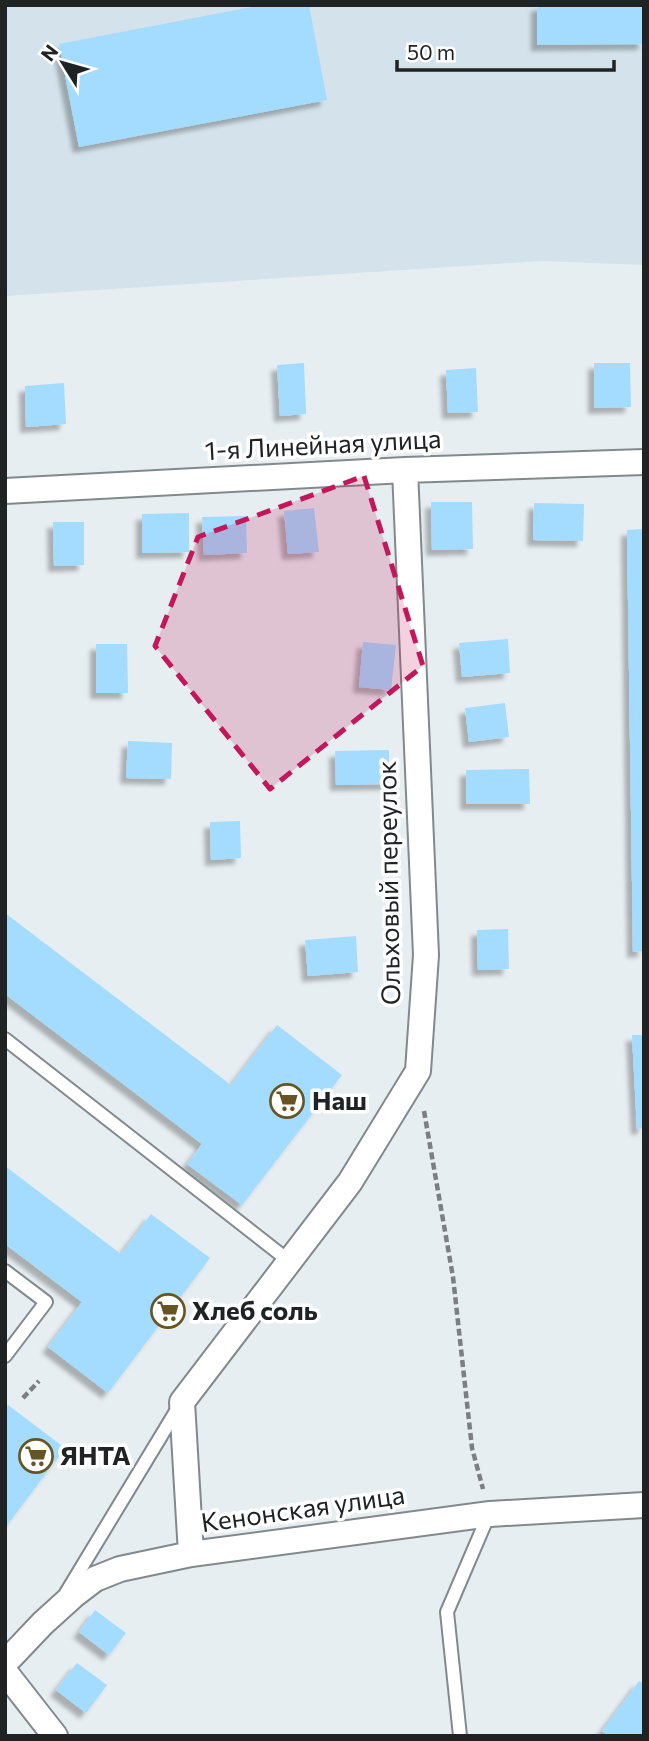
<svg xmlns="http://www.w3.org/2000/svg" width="649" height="1741" font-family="Commissioner,sans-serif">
<defs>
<filter id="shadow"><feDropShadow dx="-6" dy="6" stdDeviation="2" flood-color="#0004"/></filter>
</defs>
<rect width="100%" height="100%" fill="#e7eef2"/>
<path fill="#d4e2eb" d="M5 5H644V265L542 261 5 296Z"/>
<path fill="#a3dcff" filter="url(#shadow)" d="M262 5H309L327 100 79 147 59 44Z
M537 5H644V44L537 45Z
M304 363 306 414 280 416 277 365Z
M594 363H630L631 407 594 408Z
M476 368 478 412 448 413 446 370Z
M64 383 66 424 26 427 25 386Z
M431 502H472L473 549 432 550Z
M534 503 584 504 583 541 533 540Z
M314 508 319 552 288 554 284 511Z
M189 513V552L142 553V514Z
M246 516 247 553 204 555 202 517Z
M53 522H84V565L54 566Z
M644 529V951L633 952 627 530Z
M508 639 510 673 462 677 459 643Z
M363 642 396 645 391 690 359 687Z
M96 644H127L128 693H96Z
M505 703 509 737 469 742 465 708Z
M128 741 172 743 171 779 126 778Z
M389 750V784L336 785 335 751Z
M529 769 530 804H466V770Z
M240 821 241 858 211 860 210 822Z
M5 913 231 1085 277 1025 342 1075 242 1205 187 1164 202 1144 5 994Z
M508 929 509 969 478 970 477 930Z
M356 936 358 972 308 976 305 940Z
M632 1035H644V1128L637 1129Z
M5 1166 121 1254 151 1214 210 1258 108 1393 48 1347 82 1302 5 1244Z
M8 1405 65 1448 5 1528V1409Z
M95 1610 126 1633 109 1655 79 1632Z
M77 1663 107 1685 86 1713 56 1690Z
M639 1681 644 1684V1736H609L602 1731Z"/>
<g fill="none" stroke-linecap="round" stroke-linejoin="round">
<g stroke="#82898d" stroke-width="16">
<path id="lane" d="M5 1039 289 1261
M5 1271 46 1302 5 1356
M66 1593 178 1408
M460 1736 447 1612 489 1514"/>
</g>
<g stroke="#82898d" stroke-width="28">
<path id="street" d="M5 491 405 470 644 462
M191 1554 182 1402 350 1182 418 1071 426 955 405 470
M5 1663 43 1623 74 1595 95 1579 120 1569 191 1554 490 1514 644 1505
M5 1672 55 1736"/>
</g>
<path stroke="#7b7f82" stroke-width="4.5" stroke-dasharray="7 3.5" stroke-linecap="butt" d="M424 1111 453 1277 472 1448 483 1489
M23 1398 39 1381"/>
<use href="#lane" stroke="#fff" stroke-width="12"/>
<use href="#street" stroke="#fff" stroke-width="24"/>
</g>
<path fill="#c2185b" fill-opacity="0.2" stroke="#c2185b" stroke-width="5" stroke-dasharray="14 9" stroke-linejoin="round" d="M364 476 423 666 270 789 155 646 198 537Z"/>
<defs>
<g id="supermarket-ring" transform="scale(1.75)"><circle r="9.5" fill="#fff" stroke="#665422" stroke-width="1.5"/><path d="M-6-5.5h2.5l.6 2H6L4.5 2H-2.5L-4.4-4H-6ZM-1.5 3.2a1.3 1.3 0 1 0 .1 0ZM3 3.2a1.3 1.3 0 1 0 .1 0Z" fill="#665422"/></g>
</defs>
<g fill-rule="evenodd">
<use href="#supermarket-ring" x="287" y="1101"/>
<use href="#supermarket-ring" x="168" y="1311"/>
<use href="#supermarket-ring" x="36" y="1456"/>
</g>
<g text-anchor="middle" stroke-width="7" stroke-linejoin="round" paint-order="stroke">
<g font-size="26" fill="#202324" stroke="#fff">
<text transform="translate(323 445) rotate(-3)" y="9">1-я Линейная улица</text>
<text transform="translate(389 883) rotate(-91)" y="9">Ольховый переулок</text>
<text transform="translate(303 1509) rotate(-8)" y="9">Кенонская улица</text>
</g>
<g font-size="26" font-weight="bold" fill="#202324" stroke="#fff" text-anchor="start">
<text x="312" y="1110">Наш</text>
<text x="192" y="1320">Хлеб соль</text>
<text x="60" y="1465">ЯНТА</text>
</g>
</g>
<rect width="649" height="1741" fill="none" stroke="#202324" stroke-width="14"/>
<g transform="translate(63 63) rotate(307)" stroke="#ffffff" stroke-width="5" paint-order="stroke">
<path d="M0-5L12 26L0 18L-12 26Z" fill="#202324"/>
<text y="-10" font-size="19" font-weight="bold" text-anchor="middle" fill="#202324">N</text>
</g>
<path d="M397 60v10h217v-10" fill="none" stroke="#202324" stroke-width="3.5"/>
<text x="407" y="60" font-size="21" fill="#202324" stroke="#ffffff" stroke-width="5" paint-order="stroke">50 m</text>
</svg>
